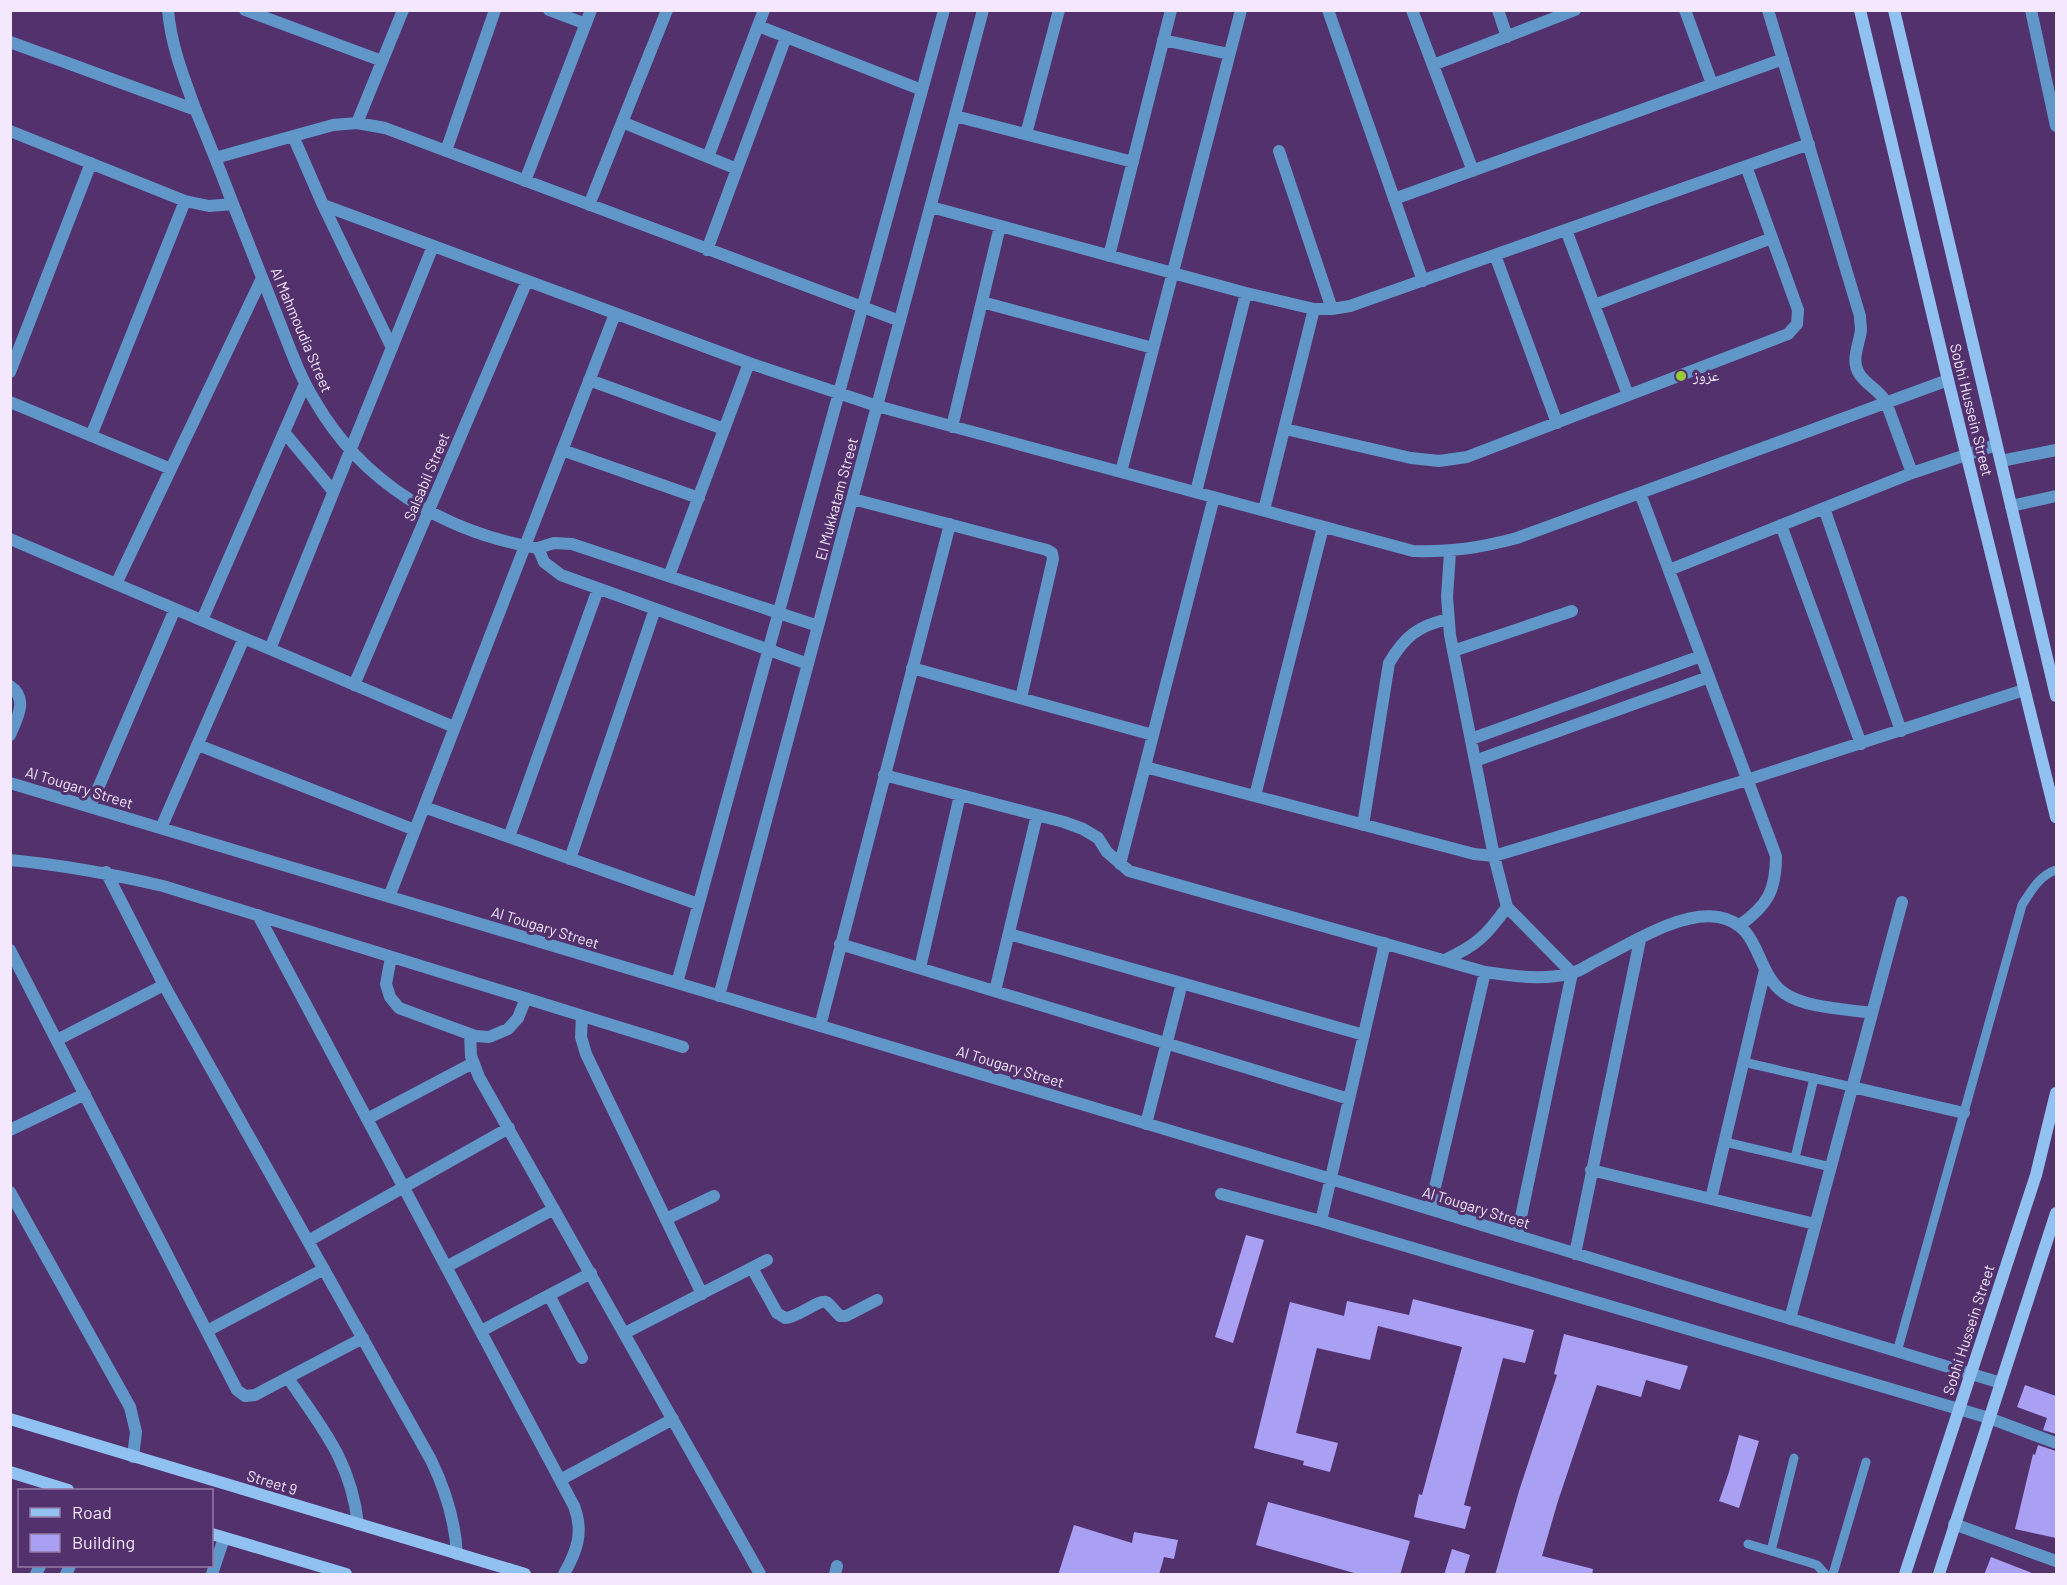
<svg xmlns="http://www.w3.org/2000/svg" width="2067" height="1585" font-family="Barlow,'Noto Naskh Arabic',sans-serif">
<rect width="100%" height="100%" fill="#53316d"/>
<path fill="#a9a0f4" d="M1246 1235 1264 1240 1233 1343 1215 1337Z
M1413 1299 1534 1330 1525 1363 1503 1358 1464 1505 1471 1507 1465 1529 1414 1517 1419 1494 1422 1495 1462 1347 1378 1326 1370 1360 1317 1348 1296 1433 1338 1443 1330 1472 1303 1465 1304 1461 1254 1448 1290 1302 1344 1316 1347 1301 1409 1315Z
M1564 1334 1688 1366 1680 1390 1646 1380 1641 1397 1597 1385 1558 1501 1542 1556 1593 1569 1592 1575H1495L1519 1491 1557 1375 1554 1374Z
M2025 1385 2056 1396V1434L2043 1430 2047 1418 2017 1407Z
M1739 1435 1759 1441 1739 1508 1719 1501 1729 1472Z
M2038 1445 2056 1451V1538L2015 1529 2033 1454 2035 1455Z
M1268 1502 1410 1541 1400 1575H1361L1256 1545Z
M1074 1525 1132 1543 1134 1532 1178 1540 1174 1559 1164 1557 1159 1575H1058Z
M1452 1549 1470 1555 1464 1575H1444Z
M1991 1557 2032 1573V1575H1984Z"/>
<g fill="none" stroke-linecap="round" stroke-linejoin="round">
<path stroke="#6096c8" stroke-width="9" d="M1743 1062 1852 1087
M1725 1142 1831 1167
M1795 1158 1814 1078
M1897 1352 2022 905C2031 891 2040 875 2056 870
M1748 1544 1811 1563 1817 1565 1825 1574
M1771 1551 1794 1458
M1833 1574 1866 1462"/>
<path stroke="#6096c8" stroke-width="12" d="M168 10C171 46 184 78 196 111 208 140 220 170 231 199 247 239 262 278 278 318 289 346 299 375 315 401 362 483 446 533 538 548
M245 10 382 61
M549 10 586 24
M1328 10 1423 281
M1412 10 1473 171
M1498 10 1507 37
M1685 10 1712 84
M1768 10 1860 316C1860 321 1861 326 1861 330 1859 346 1850 361 1860 375 1868 386 1879 390 1886 402L1912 473
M2031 10 2056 126
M758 26 922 90
M1163 40 1229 54
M10 42 196 110
M1433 65 1575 10
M955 116 1133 162
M622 122 737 169
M357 123 403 10
M10 131 185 201 209 206 233 204
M1026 134 1059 10
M293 136 323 205 392 348
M446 151 495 10
M1279 151 1332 309
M708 157 764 10
M215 158 333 125 357 123 385 128 900 321
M525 181 591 10
M1394 199 1783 59
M323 205 749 363 877 406 1413 551C1452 552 1479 548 1517 538L1948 380
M589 205 667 10
M931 207 1246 293 1314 309H1332L1350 306 1809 144
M1566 230 1628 395
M707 250 786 37
M1495 255 1557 423
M1109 256 1171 10
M982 302 1153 348
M1594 305 1772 238
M10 372 91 163
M589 380 724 429
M10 402 171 469
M952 427 1000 226
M1285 429 1411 458 1439 461 1467 457 1788 334 1797 324 1798 310 1746 166
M284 432 333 491
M91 436 185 201
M562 450 699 498
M2001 461 2056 450
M1121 472 1241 10
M1196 492 1246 293
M1640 493 1776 856C1776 890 1768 905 1740 925
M853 499 1047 550 1052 553 1053 559 1021 698
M2011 506 2056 496
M1824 508 1901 731
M1264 510 1314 309
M1781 525 1861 744
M10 539 454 727
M538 548 544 562 561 575 808 664
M538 548 554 543 572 544 818 626
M1450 552 1447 597 1450 635 1494 856 1507 907 1572 973 1517 1236
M1669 570 1912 473 1996 445
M669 576 749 363
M116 584 262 278
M202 620 305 384
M270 649 433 246
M1453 651 1572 611
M912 668 1153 735
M354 685 527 281
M10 686C29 699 17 718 10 735
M1471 739 1701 656
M198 745 415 830
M1475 761 1709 677
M1145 767 1474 854 1494 856 1747 780 2024 690
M884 775 1064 822 1083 829 1098 838 1107 852 1129 871 1485 972C1513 976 1544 981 1572 973 1580 971 1588 965 1596 961 1630 944 1680 911 1718 917 1762 924 1754 972 1784 993 1805 1008 1845 1009 1872 1013
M10 783 1331 1179 2001 1383
M1255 796 1323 527
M90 807 175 609
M424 807 698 904
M1363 825 1389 663C1405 636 1418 626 1448 619
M161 828 244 638
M509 837 598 589
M570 859 655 609
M10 860C63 865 112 874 163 886L683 1047
M1120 864 1214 497
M106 872 164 985 431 1460C446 1491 455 1520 457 1554
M389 897 615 314
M258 915 574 1506C584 1532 577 1551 564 1574
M1009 934 1364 1035
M840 944 1349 1099
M10 950 237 1390 245 1396 255 1395 363 1338
M391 957 386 984 390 997 399 1008 475 1036 489 1037 508 1029 518 1018 526 998
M1445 960C1477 945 1487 935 1507 907
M920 968 960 795
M677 983 944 10
M995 991 1037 815
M719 996 983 10
M582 1016 581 1037 586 1054 702 1294
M820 1026 950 524
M470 1034 471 1056 479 1077 760 1574
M57 1040 164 985
M1852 1087 1964 1113
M367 1119 473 1063
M1146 1124 1182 983
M10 1130 85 1094
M1591 1170 1815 1224
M10 1192 130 1407 136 1432 133 1457
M1221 1194 1321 1221 1989 1418 2056 1443
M1711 1199 1765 970
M1430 1209 1485 972
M666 1219 714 1196
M1321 1221 1385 943
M308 1241 509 1128
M1575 1254 1640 940
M446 1267 554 1209
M752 1268 777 1313 785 1318C797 1318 819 1299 826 1302 831 1305 835 1312 840 1316H846L877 1300
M549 1295 582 1358
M1790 1319 1902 902
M207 1331 324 1269
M481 1331 591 1273
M625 1333 767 1260
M288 1378C322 1428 351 1461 358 1524
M560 1480 673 1419
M1954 1524 2056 1561
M36 1574 40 1566
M66 1574 70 1566
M212 1574 224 1538
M835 1574 837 1566"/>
<path stroke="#90c1f1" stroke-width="12" d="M1860 10 1948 380 2056 817
M1894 10 2056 696
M10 1419 525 1574
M10 1472 68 1490
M212 1534 346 1574
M1905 1574 2036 1175 2056 1093
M1939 1574 2056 1213"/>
</g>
<circle fill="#96cc3a" stroke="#53316d" stroke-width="2" cx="1681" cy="376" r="6"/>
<g text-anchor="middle" stroke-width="6" stroke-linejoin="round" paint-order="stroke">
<g font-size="15" fill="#f3e8fe" stroke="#53316d">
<text transform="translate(301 330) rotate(67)" y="5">Al Mahmoudia Street</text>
<text transform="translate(1971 410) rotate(76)" y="5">Sobhi Hussein Street</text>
<text transform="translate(427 477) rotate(-67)" y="5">Salsabil Street</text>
<text transform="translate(837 499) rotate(-75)" y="5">El Mukkatam Street</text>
<text transform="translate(79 788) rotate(17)" y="5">Al Tougary Street</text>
<text transform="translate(545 928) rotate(17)" y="5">Al Tougary Street</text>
<text transform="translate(1010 1067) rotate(17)" y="5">Al Tougary Street</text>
<text transform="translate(1476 1208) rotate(17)" y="5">Al Tougary Street</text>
<text transform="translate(1969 1330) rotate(-72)" y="5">Sobhi Hussein Street</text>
<text transform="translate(272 1483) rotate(17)" y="5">Street 9</text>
</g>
<g font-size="15" fill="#f3e8fe" stroke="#53316d" text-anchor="start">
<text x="1693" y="381">عزوز</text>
</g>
</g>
<rect width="2067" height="1585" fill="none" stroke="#f3e8fe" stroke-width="24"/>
<rect x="18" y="1489" width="195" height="78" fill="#53316d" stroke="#937aa7" stroke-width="1.5"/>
<rect x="30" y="1508" width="30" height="9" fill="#90c1f1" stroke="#937aa7" stroke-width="1.5"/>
<text x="72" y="1519" font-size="18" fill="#f3e8fe">Road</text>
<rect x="30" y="1534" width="30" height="18" fill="#a9a0f4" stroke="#937aa7" stroke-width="1.5"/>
<text x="72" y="1549" font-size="18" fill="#f3e8fe">Building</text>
</svg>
